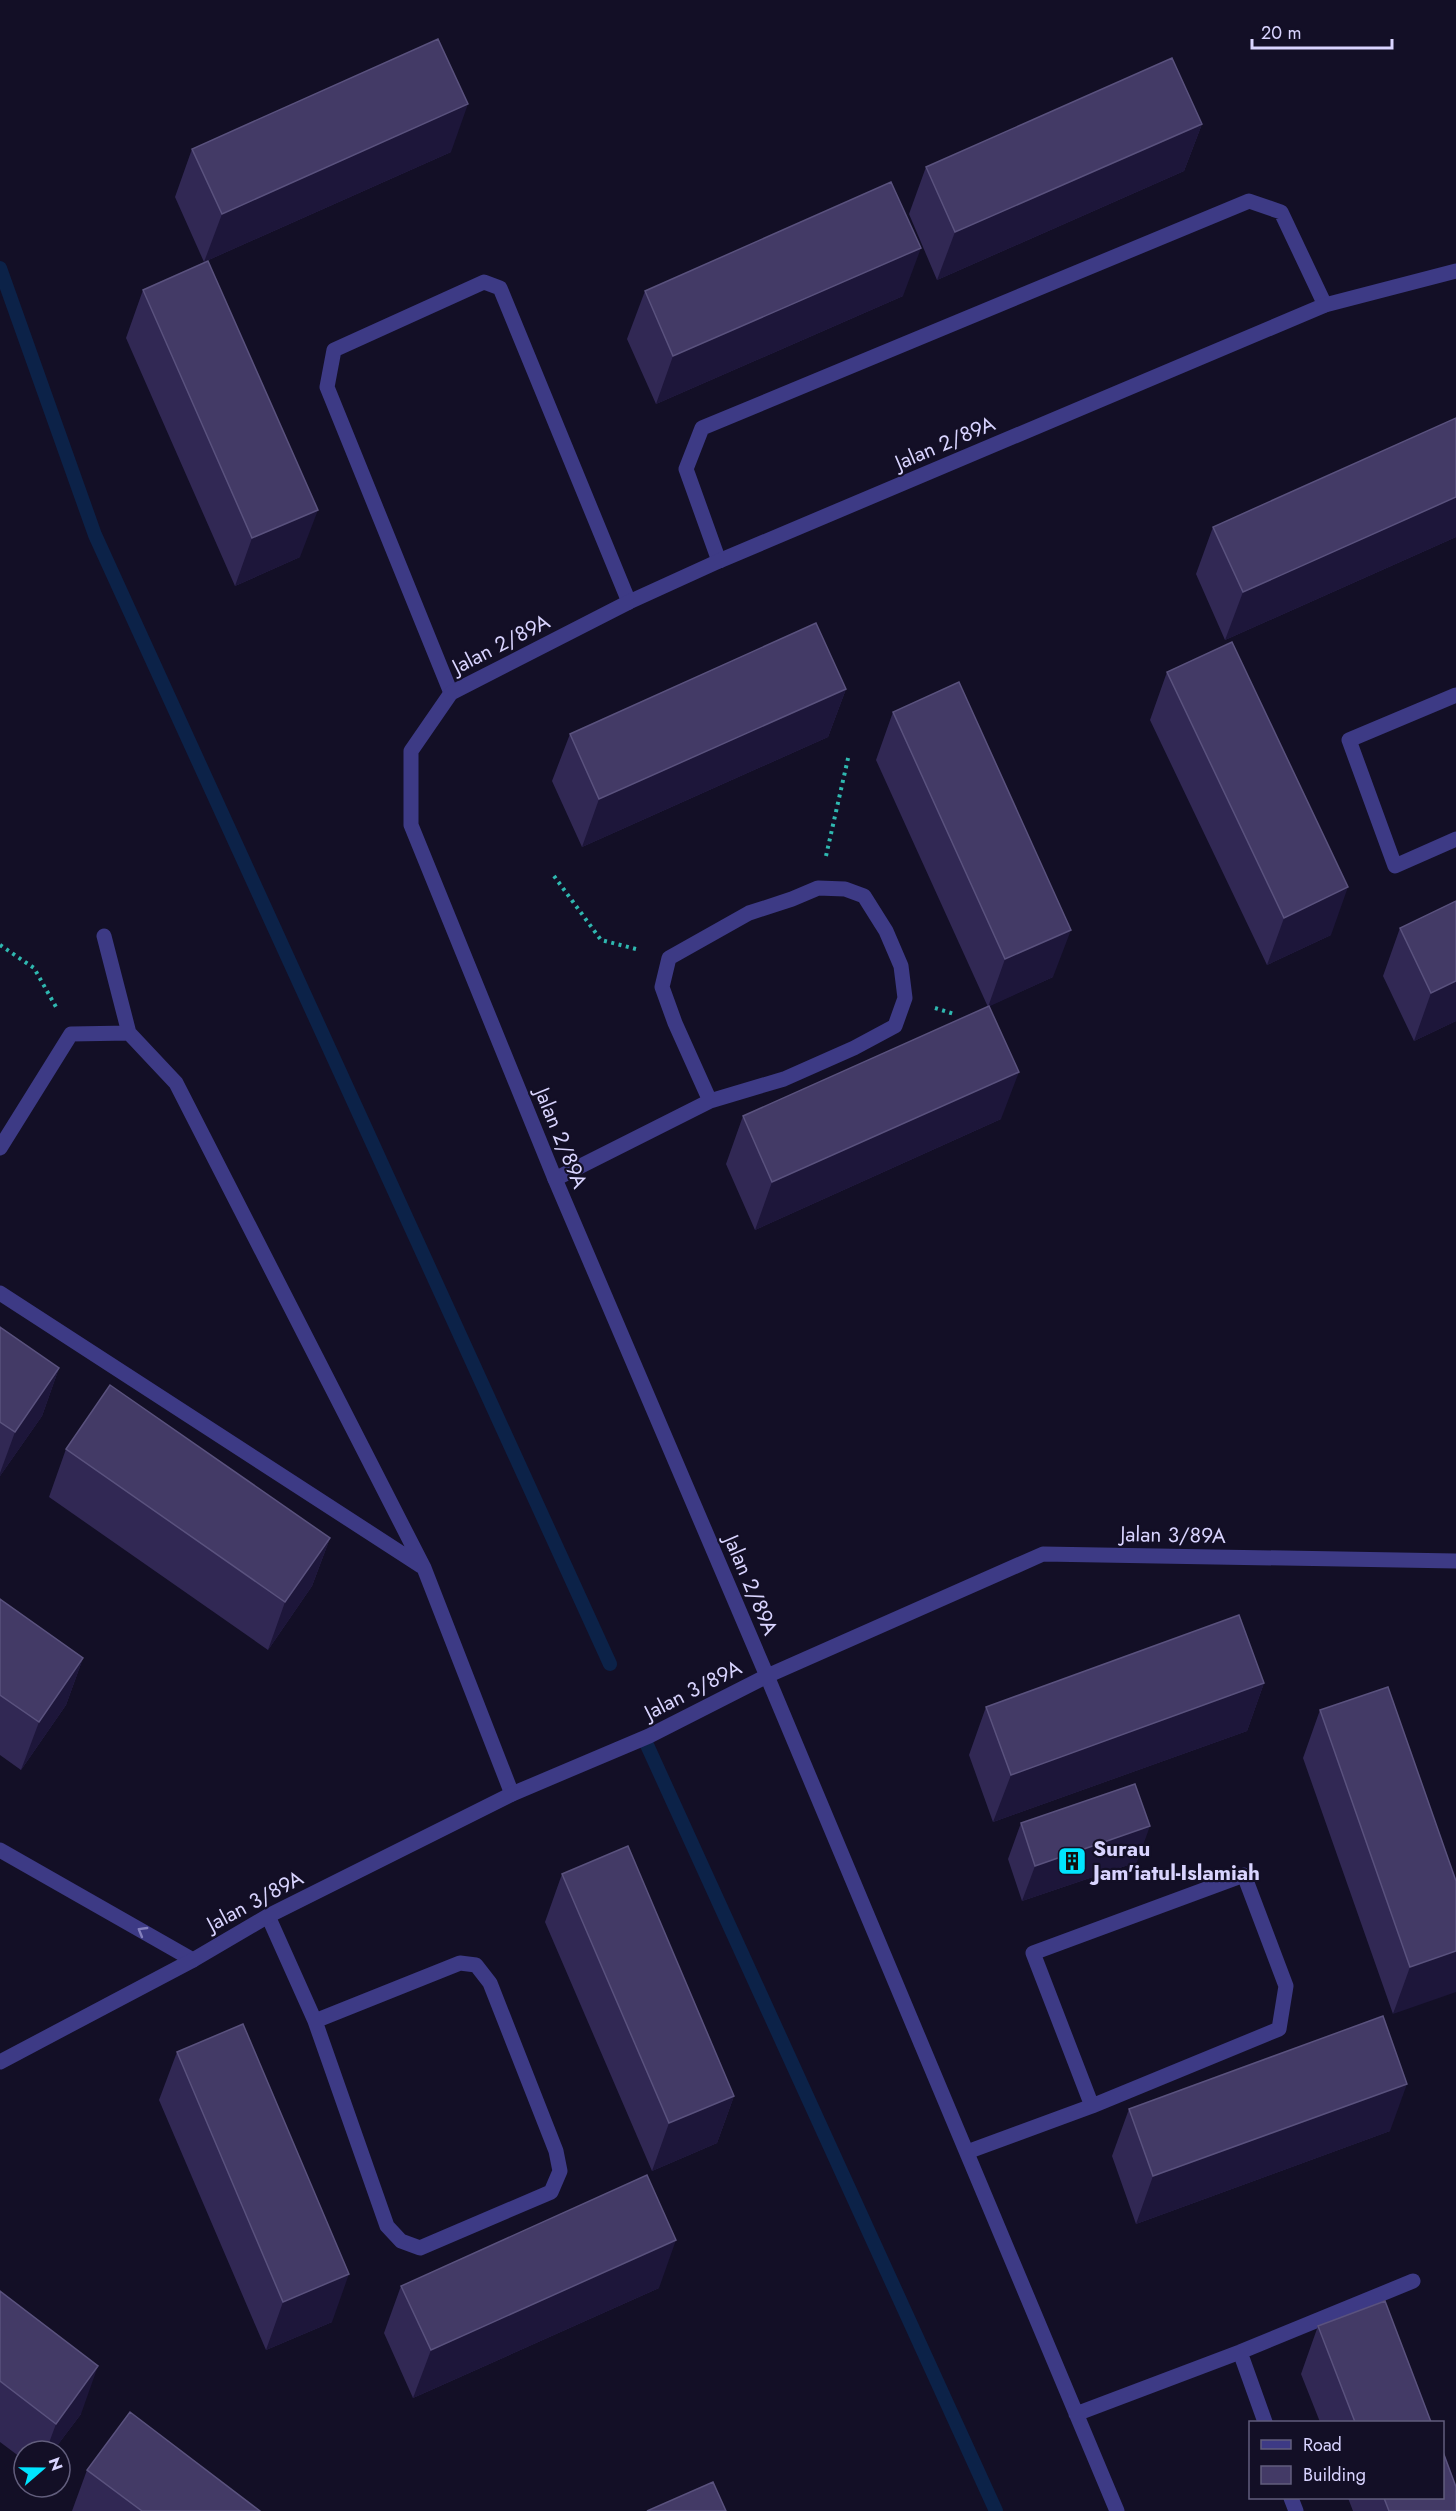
<svg xmlns="http://www.w3.org/2000/svg" width="1456" height="2511" font-family="Jost,sans-serif">
<rect width="100%" height="100%" fill="#130f26"/>
<g fill="none" stroke-linecap="round" stroke-linejoin="round">
<path stroke="#0c2248" stroke-width="14" d="M0 268 95 535 610 1664
M647 1745 996 2511"/>
<path stroke="#2fb8b0" stroke-width="4" stroke-dasharray="3 4.5" stroke-linecap="butt" d="M826 856 849 754
M554 876 601 940 640 950
M0 945 34 968 56 1007
M935 1008 954 1014"/>
<path stroke="#3d3a85" stroke-width="15" d="M719 561 686 469 702 428 1249 201 1281 212 1325 305
M451 693 327 387 334 350 484 282 500 288 629 602
M1456 695 1349 740 1395 866 1456 839
M104 936 129 1033 176 1083 424 1568 512 1794
M0 1148 71 1034 129 1033
M555 1179 710 1101 784 1079 854 1048 895 1026 905 998 901 966 886 931 864 896 845 889 818 888 792 899 749 913 669 958 662 987 675 1023 710 1101
M0 1293 421 1566
M767 1676 1117 2511
M0 1850 193 1960
M268 1916 315 2021 387 2226 401 2241 420 2248 551 2192 560 2171 556 2151 490 1983 476 1965 460 1963 315 2021
M967 2152 1092 2106 1279 2029 1286 1986 1244 1875 1033 1953 1092 2106
M1240 2352 1265 2422
M1076 2414 1240 2352 1413 2281
M1291 2498 1296 2511"/>
<path stroke="#3d3a85" stroke-width="15" d="M767 1676 555 1179 411 825V751L451 693 629 602 719 561 1325 305 1456 271
M0 2062 193 1960 268 1916 512 1794 649 1736 767 1676 1043 1554 1456 1561"/>
</g>
<path fill="#312854" d="M1202 124 1184 171 937 280 909 214 926 167Z
M192 149 451 152 204 262 175 197Z
M143 290 300 557 235 586 126 338Z
M645 291 903 296 656 404 627 339Z
M1456 418V537L1225 640 1196 574 1213 527Z
M1167 672 1331 935 1267 965 1150 720Z
M846 689 828 737 582 847 552 781 570 734Z
M893 712 1053 977 989 1006 1001 1119 755 1230 726 1164 743 1116 988 1007 876 760Z
M1400 928 1456 1021 1414 1041 1383 976Z
M0 1327 59 1368 42 1416 0 1476Z
M66 1449 330 1538 312 1586 268 1650 49 1497Z
M0 1599 83 1658 66 1705 21 1770 0 1755Z
M1264 1683 1247 1731 993 1822 969 1755 986 1707Z
M1320 1710 1456 1881 1393 2014 1303 1758Z
M1021 1823 1137 1862 1022 1901 1008 1859Z
M562 1874 734 2096 717 2143 652 2171 545 1922Z
M177 2052 332 2322 266 2350 159 2100Z
M1129 2109 1390 2131 1136 2224 1112 2156Z
M401 2286 659 2288 413 2398 384 2333Z
M0 2291 81 2414 53 2451H24V2460L0 2442Z
M1318 2326 1431 2422H1320L1301 2374Z
M87 2470 260 2511H72Z
M1348 2498H1443L1456 2511H1353Z"/>
<path fill="#1d163a" d="M468 104 451 152 204 262 222 214Z
M1202 124 1184 171 937 280 955 232Z
M921 248 903 296 656 404 673 356Z
M1456 497V537L1225 640 1243 592Z
M318 510 300 557 235 586 252 538Z
M846 689 828 737 582 847 599 799Z
M1348 887 1331 935 1267 965 1284 918Z
M1071 930 1053 977 988 1007 1005 959Z
M1456 981V1021L1414 1041 1431 993Z
M1019 1072 1001 1119 755 1230 772 1182Z
M59 1368 42 1416 0 1476V1473L15 1432Z
M330 1538 312 1586 268 1650 285 1602Z
M83 1658 66 1705 21 1770 39 1722Z
M1264 1683 1247 1731 993 1822 1011 1775Z
M1150 1826 1137 1862 1022 1901 1035 1866Z
M1456 1951V1992L1393 2014 1410 1967Z
M1407 2084 1390 2131 1136 2224 1153 2176Z
M734 2096 717 2143 652 2171 669 2123Z
M676 2240 659 2288 413 2398 431 2350Z
M349 2274 332 2322 266 2350 283 2302Z
M98 2366 81 2414 53 2451H46L56 2424Z"/>
<path fill="#433a66" stroke="#5a527e" stroke-width="1.5" d="M438 39 468 104 222 214 192 149Z
M1172 58 1202 124 955 232 926 167Z
M891 182 921 248 673 356 645 291Z
M208 261 318 510 252 538 143 290Z
M1456 418V497L1243 592 1213 527Z
M816 623 846 689 599 799 570 734Z
M1232 642 1348 887 1284 918 1167 672Z
M959 682 1071 930 1005 959 893 712Z
M1456 901V981L1431 993 1400 928Z
M989 1006 1019 1072 772 1182 743 1116Z
M0 1327 59 1368 15 1432 0 1422Z
M110 1385 330 1538 285 1602 66 1449Z
M0 1599 83 1658 39 1722 0 1695Z
M1239 1615 1264 1683 1011 1775 986 1707Z
M1388 1687 1456 1881V1951L1410 1967 1320 1710Z
M1135 1784 1150 1826 1035 1866 1021 1823Z
M628 1846 734 2096 669 2123 562 1874Z
M1383 2016 1407 2084 1153 2176 1129 2109Z
M243 2024 349 2274 283 2302 177 2052Z
M647 2175 676 2240 431 2350 401 2286Z
M0 2291 98 2366 56 2424 0 2381Z
M1385 2301 1431 2422H1355L1318 2326Z
M130 2412 260 2511H142L87 2470Z
M1443 2452 1456 2487V2511H1389L1384 2498H1443Z
M713 2482 726 2511H647Z"/>
<defs><path id="oneway-chevron" d="M-2-3.5L2.5 0L-2 3.5" fill="none" stroke-width="1.6" stroke-linecap="round" stroke-linejoin="round" transform="scale(1.5)"/></defs>
<use stroke="#837fbc" href="#oneway-chevron" transform="translate(142 1931) rotate(-150)"/>
<defs>
<g id="building-square" transform="scale(1.5)"><rect x="-9" y="-9" width="18" height="18" rx="4" fill="#00e5ff" stroke="#130f26"/><path d="M-4-6H4V6H1V3H-1V6H-4ZM-2.5-4.3h1.7v1.8h-1.7ZM.8-4.3h1.7v1.8H.8ZM-2.5-1h1.7V.8h-1.7ZM.8-1h1.7V.8H.8Z" fill="#111"/></g>
</defs>
<g fill-rule="evenodd">
<use href="#building-square" x="1072" y="1861"/>
</g>
<g text-anchor="middle" stroke-width="4.5" stroke-linejoin="round" paint-order="stroke">
<g font-size="21" fill="#d9d4ff" stroke="#130f26">
<text transform="translate(945 443) rotate(-23)" y="7">Jalan 2/89A</text>
<text transform="translate(501 644) rotate(-27)" y="7">Jalan 2/89A</text>
<text transform="translate(561 1138) rotate(68)" y="7">Jalan 2/89A</text>
<text transform="translate(1173 1535) rotate(1)" y="7">Jalan 3/89A</text>
<text transform="translate(751 1585) rotate(67)" y="7">Jalan 2/89A</text>
<text transform="translate(693 1690) rotate(-27)" y="7">Jalan 3/89A</text>
<text transform="translate(255 1901) rotate(-28)" y="7">Jalan 3/89A</text>
</g>
<g font-size="21" font-weight="bold" fill="#d9d4ff" stroke="#130f26" text-anchor="start">
<text x="1093" y="1856">Surau<tspan x="1093" dy="24">Jam'iatul-Islamiah</tspan></text>
</g>
</g>
<rect x="1249" y="2421" width="195" height="78" fill="#130f26" stroke="#625e7d" stroke-width="1.5"/>
<rect x="1261" y="2440" width="30" height="9" fill="#3d3a85" stroke="#625e7d" stroke-width="1.5"/>
<text x="1303" y="2451" font-size="18" fill="#d9d4ff">Road</text>
<rect x="1261" y="2466" width="30" height="18" fill="#433a66" stroke="#625e7d" stroke-width="1.5"/>
<text x="1303" y="2481" font-size="18" fill="#d9d4ff">Building</text>
<g transform="translate(42 2469) rotate(70)"><circle r="28" fill="#130f26" stroke="#625e7d" stroke-width="1.5"/>
<path d="M0-4.5L10 22L0 15L-10 22Z" fill="#00e5ff"/>
<text y="-9" font-size="16" font-weight="bold" text-anchor="middle" fill="#d9d4ff">N</text>
</g>
<path d="M1252 39v9h140v-9" fill="none" stroke="#d9d4ff" stroke-width="3"/>
<text x="1261" y="39" font-size="18" fill="#d9d4ff" stroke="#130f26" stroke-width="4.5" paint-order="stroke">20 m</text>
</svg>
